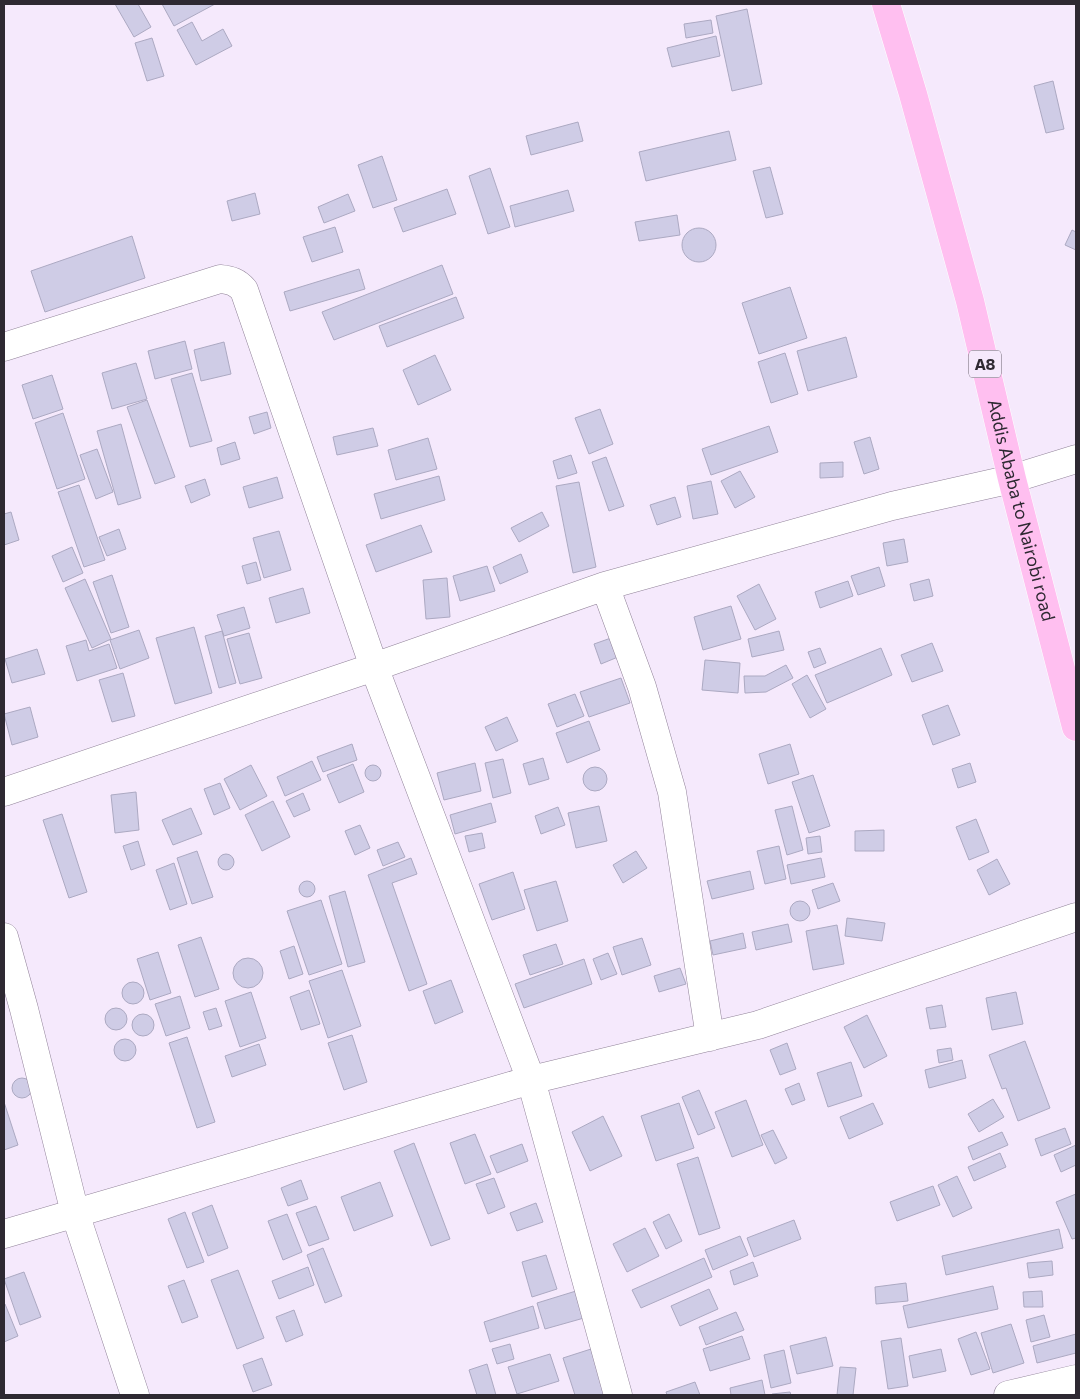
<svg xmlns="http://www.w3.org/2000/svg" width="1080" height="1399" font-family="Commissioner,sans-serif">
<rect width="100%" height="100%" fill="#f5e9fc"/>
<path fill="#cfcce6" stroke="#aca9c2" d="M115 4H138L151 27 134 37Z
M162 4H215L174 26Z
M747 9 762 84 732 91 716 16Z
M711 20 713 33 686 38 684 24Z
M192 22 202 41 223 29 232 46 196 65 177 30Z
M716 36 720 56 672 67 667 48Z
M152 38 164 76 147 81 135 43Z
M1053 81 1064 129 1046 133 1034 86Z
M578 122 583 141 531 155 526 136Z
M729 131 736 160 646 181 639 152Z
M382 156 397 200 373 208 358 165Z
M770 167 783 214 766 218 753 171Z
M490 168 510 227 488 234 469 176Z
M447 189 456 214 403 232 394 208Z
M568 190 574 211 515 227 510 206Z
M255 193 260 214 232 221 227 201Z
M348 194 355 211 324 223 318 207Z
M677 215 680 235 639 241 635 222Z
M335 227 343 252 312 262 303 237Z
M682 245a17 17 0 1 1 34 0a17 17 0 1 1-34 0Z
M1072 230 1076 232V250L1065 245Z
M132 236 145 278 45 312 31 271Z
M442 265 453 294 334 340 322 312Z
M359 269 365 289 290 311 284 292Z
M790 287 807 338 759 354 742 303Z
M456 297 464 318 387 347 379 326Z
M846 337 857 377 808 391 797 351Z
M185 341 192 369 155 379 148 351Z
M224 342 231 374 201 381 194 350Z
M785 353 798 394 771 403 758 362Z
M435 355 451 390 418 405 403 370Z
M136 363 147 399 112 409 102 373Z
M192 373 212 441 190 447 171 379Z
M52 375 63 409 33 419 22 385Z
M147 400 175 477 155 484 127 407Z
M600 409 613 444 589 454 575 418Z
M267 412 271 428 254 434 249 417Z
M63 413 85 479 57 489 35 423Z
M121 424 141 498 118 505 97 431Z
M769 426 778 452 711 475 702 449Z
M373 428 378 446 337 455 333 437Z
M870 437 879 469 864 474 854 442Z
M428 438 437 469 396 480 388 450Z
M235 442 240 459 221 465 217 448Z
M97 449 113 492 96 499 80 455Z
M571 455 577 473 558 479 553 461Z
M606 457 624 506 609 511 592 462Z
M843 462V477L820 478V463Z
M740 471 755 497 735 508 721 481Z
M439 476 445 500 381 519 374 494Z
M277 477 283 498 249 508 243 487Z
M205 479 210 495 191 503 185 486Z
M711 481 718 514 693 519 687 486Z
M579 482 596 567 573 573 556 486Z
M79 485 105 560 84 567 58 492Z
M675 497 681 517 657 525 650 505Z
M11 512 19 540 4 545V514Z
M542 512 549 526 519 542 511 528Z
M421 525 432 552 376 572 366 545Z
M119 529 126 549 107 556 99 537Z
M279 531 291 570 264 578 253 538Z
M904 539 908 562 887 566 883 543Z
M72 547 83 573 63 582 52 556Z
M521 554 528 572 500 584 493 567Z
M256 562 261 580 247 584 242 566Z
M487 566 495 591 460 601 453 576Z
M879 567 885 586 858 595 851 576Z
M112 575 129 627 111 633 93 582Z
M447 578 450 617 426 619 423 580Z
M85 579 111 639 92 648 65 588Z
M929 579 933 596 914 601 910 584Z
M848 581 853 596 820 608 815 592Z
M759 584 776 619 755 630 737 596Z
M303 588 310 613 276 623 269 598Z
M731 606 741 639 703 650 694 617Z
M244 607 250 628 224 636 217 615Z
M194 627 212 693 175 704 156 638Z
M139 630 149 658 120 669 110 640Z
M222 631 236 683 219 688 205 636Z
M779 631 784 650 752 657 748 639Z
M249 633 262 678 240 684 227 639Z
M611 638 618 657 601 664 594 644Z
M86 640 89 651 109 644 117 668 77 681 66 646Z
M932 643 943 671 912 682 901 655Z
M820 648 826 663 814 668 808 652Z
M881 648 892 675 827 703 815 675Z
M37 649 45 674 12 683 5 659Z
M705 660 740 663 738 693 702 690Z
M786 665 793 678 766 692 745 693 744 676H765Z
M123 673 135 716 112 722 99 680Z
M807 675 826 709 810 718 792 684Z
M621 678 630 703 589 717 580 692Z
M575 694 584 716 557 727 548 704Z
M948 705 960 735 933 745 922 715Z
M30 707 38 737 12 745 4 714Z
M507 717 518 741 496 751 485 727Z
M589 721 600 750 567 763 556 733Z
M352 744 357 760 323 772 317 757Z
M790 744 799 774 768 784 759 754Z
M543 758 549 779 529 785 523 764Z
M503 759 511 793 493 798 485 763Z
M312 761 321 780 285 796 277 777Z
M475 763 481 791 444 800 437 773Z
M970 763 976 782 958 788 952 769Z
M353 764 364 792 339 803 327 775Z
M365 773a8 8 0 1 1 16 0a8 8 0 1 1-16 0Z
M251 765 267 796 240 810 224 779Z
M583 779a12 12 0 1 1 24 0a12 12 0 1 1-24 0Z
M813 775 830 826 809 833 792 782Z
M220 783 230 808 214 815 204 789Z
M136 792 139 830 115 833 111 795Z
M303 793 310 810 294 817 286 801Z
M273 801 290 837 262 851 245 815Z
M491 803 496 822 455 834 450 815Z
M599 806 607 841 576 848 568 813Z
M792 806 803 850 787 855 775 810Z
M558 807 565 825 541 834 535 816Z
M191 808 202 834 173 845 162 820Z
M62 814 87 892 69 898 43 820Z
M976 819 989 852 969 860 956 827Z
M360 825 370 848 355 855 345 831Z
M884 830V851H855V831Z
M482 833 485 848 469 852 465 836Z
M820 836 822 852 808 854 806 838Z
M138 841 145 865 131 870 123 846Z
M398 842 405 857 383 866 377 850Z
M779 846 786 879 765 884 757 851Z
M197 851 213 897 192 904 177 858Z
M636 851 647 868 623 883 613 865Z
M218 862a8 8 0 1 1 16 0a8 8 0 1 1-16 0Z
M411 858 417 874 392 883 427 984 409 991 368 875Z
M821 858 825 877 791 884 787 865Z
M997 859 1010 884 989 895 977 870Z
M174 863 187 904 170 910 156 870Z
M750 871 754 889 712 899 707 881Z
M513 872 525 909 492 920 479 884Z
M299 889a8 8 0 1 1 16 0a8 8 0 1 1-16 0Z
M556 881 568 921 537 931 524 890Z
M833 883 840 901 818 909 812 890Z
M345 891 365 962 348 967 329 896Z
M321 900 342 964 309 975 287 911Z
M790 911a10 10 0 1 1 20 0a10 10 0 1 1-20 0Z
M847 918 885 923 882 941 845 936Z
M788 924 792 942 756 950 752 932Z
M837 925 844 964 813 970 806 931Z
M743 933 746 948 713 955 710 941Z
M201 937 219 989 195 997 178 945Z
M642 938 651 965 622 975 613 947Z
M556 944 563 964 530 975 523 955Z
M294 946 303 974 289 979 280 951Z
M158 952 171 993 150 1000 137 959Z
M608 953 617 974 601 980 593 959Z
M233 973a15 15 0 1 1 30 0a15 15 0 1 1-30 0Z
M584 959 592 984 524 1008 515 984Z
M680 968 686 984 659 992 654 976Z
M342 970 361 1026 328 1038 309 981Z
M451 980 463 1012 435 1024 423 991Z
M122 993a11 11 0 1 1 22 0a11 11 0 1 1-22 0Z
M309 990 320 1024 301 1030 290 997Z
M251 992 266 1038 240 1047 225 1001Z
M1016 992 1023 1024 992 1030 986 998Z
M180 996 190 1028 166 1036 155 1004Z
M942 1005 946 1027 930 1029 926 1008Z
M216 1008 222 1026 209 1030 203 1012Z
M105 1019a11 11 0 1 1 22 0a11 11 0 1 1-22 0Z
M132 1025a11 11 0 1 1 22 0a11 11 0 1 1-22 0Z
M867 1015 887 1056 864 1068 844 1027Z
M352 1035 367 1082 344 1090 328 1043Z
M187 1037 215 1122 197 1128 169 1043Z
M114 1050a11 11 0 1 1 22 0a11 11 0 1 1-22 0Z
M1025 1041 1050 1108 1018 1121 1006 1088 1002 1089 989 1055Z
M787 1043 796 1069 780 1075 770 1050Z
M259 1044 266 1065 232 1077 225 1056Z
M951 1048 953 1060 939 1063 937 1050Z
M962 1060 966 1078 929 1088 925 1070Z
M851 1062 862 1096 828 1107 817 1073Z
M12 1088a10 10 0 1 1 20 0a10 10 0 1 1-20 0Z
M799 1083 805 1100 792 1105 785 1089Z
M699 1090 715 1128 698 1135 682 1097Z
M993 1099 1004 1117 979 1132 968 1114Z
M746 1100 763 1145 732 1157 715 1112Z
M4 1102 18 1145 4 1150Z
M679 1103 694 1148 656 1161 641 1116Z
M873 1103 883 1124 849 1139 840 1117Z
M603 1116 622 1156 590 1171 572 1132Z
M1065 1128 1071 1144 1041 1156 1035 1139Z
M773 1130 787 1158 775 1164 761 1135Z
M1002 1132 1008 1145 973 1160 968 1147Z
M475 1134 491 1174 465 1184 450 1143Z
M414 1143 450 1239 431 1246 394 1151Z
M522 1144 528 1161 497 1173 490 1156Z
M1076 1145V1165L1061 1172 1054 1155Z
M1000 1153 1006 1167 974 1181 968 1167Z
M698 1157 720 1228 699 1235 677 1164Z
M957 1176 972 1208 953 1217 938 1185Z
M494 1178 505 1207 488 1214 476 1184Z
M301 1180 308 1199 288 1206 281 1188Z
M380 1182 393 1216 354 1231 341 1197Z
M933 1186 940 1205 897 1221 890 1202Z
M1076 1194V1238L1072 1239 1056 1202Z
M536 1203 543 1222 517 1231 510 1213Z
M212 1205 228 1248 208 1256 192 1213Z
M316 1206 329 1239 309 1246 296 1213Z
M185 1212 204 1262 187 1268 168 1219Z
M287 1214 302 1252 283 1260 268 1221Z
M669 1214 682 1241 666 1249 653 1222Z
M794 1220 801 1239 754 1257 747 1238Z
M645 1228 659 1256 627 1272 613 1244Z
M1059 1229 1063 1248 946 1275 942 1256Z
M740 1236 748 1255 713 1270 705 1250Z
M323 1248 342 1296 325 1303 307 1255Z
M546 1255 557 1289 532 1297 522 1262Z
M704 1258 712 1277 641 1308 632 1290Z
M1052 1261 1053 1275 1029 1278 1027 1263Z
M753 1262 758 1276 734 1285 730 1271Z
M308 1267 314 1285 279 1299 272 1281Z
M238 1270 264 1338 237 1349 211 1280Z
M24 1272 41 1317 20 1325 4 1279Z
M184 1280 198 1317 182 1323 168 1286Z
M906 1283 908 1301 876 1304 875 1287Z
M993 1286 998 1309 908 1328 903 1306Z
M709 1289 718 1309 680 1326 671 1306Z
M576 1291 584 1318 545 1329 537 1303Z
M1042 1291 1043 1307H1024L1023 1292Z
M4 1304H5L18 1336 4 1342Z
M533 1306 539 1328 490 1342 484 1322Z
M294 1310 303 1335 286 1342 276 1317Z
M736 1312 744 1330 706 1345 699 1327Z
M1044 1315 1050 1337 1031 1342 1026 1320Z
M1011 1324 1024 1363 993 1373 981 1333Z
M976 1332 990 1369 971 1375 958 1339Z
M1076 1334V1353L1037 1363 1033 1346Z
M742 1336 750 1359 710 1371 703 1349Z
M826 1337 833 1366 797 1374 790 1346Z
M901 1338 908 1386 888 1389 881 1341Z
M510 1344 514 1359 497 1364 492 1349Z
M591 1349 605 1395H575L563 1358Z
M941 1349 946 1371 913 1378 909 1356Z
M784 1350 791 1383 771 1388 764 1355Z
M550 1354 559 1381 517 1394 508 1367Z
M262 1358 272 1385 253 1392 243 1365Z
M487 1364 496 1395H477L469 1370Z
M840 1367 856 1368 853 1395H837Z
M762 1380 765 1395H731L730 1388Z
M695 1382 700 1395H667L666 1392Z
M790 1392 791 1395H772V1394Z"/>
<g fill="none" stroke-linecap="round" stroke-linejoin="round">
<g stroke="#918399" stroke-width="29">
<path id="street" d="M4 347 220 279C231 280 237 282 244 290L374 667 531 1080 618 1395
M605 586 642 687 672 792 710 1037
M4 792 374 667 605 586 892 506 1012 479 1076 459
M4 937 24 1009 75 1213 135 1395
M4 1234 531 1080 758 1025 1076 917
M1008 1395 1076 1379"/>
</g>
<g stroke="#fff" stroke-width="29">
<g id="highway">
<path id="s1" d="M886 4 913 94 970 301 1012 479 1076 727"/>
</g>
</g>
<use href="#street" stroke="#fff" stroke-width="28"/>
<use href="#highway" stroke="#ffbff0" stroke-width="28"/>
</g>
<g text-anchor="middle" stroke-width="4" stroke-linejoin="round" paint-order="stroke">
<rect fill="#f5e9fc" stroke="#6a636f" stroke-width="1" x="969" y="350.5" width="32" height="27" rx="4"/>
<g font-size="16" font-weight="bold" fill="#2e2932">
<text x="985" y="370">A8</text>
</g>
<g font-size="18" fill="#2e2932" stroke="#f5e9fc">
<text dy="6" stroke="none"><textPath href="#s1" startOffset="524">Addis Ababa to Nairobi road</textPath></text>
</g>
</g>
<rect width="1080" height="1399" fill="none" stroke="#2e2932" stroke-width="10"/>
</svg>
